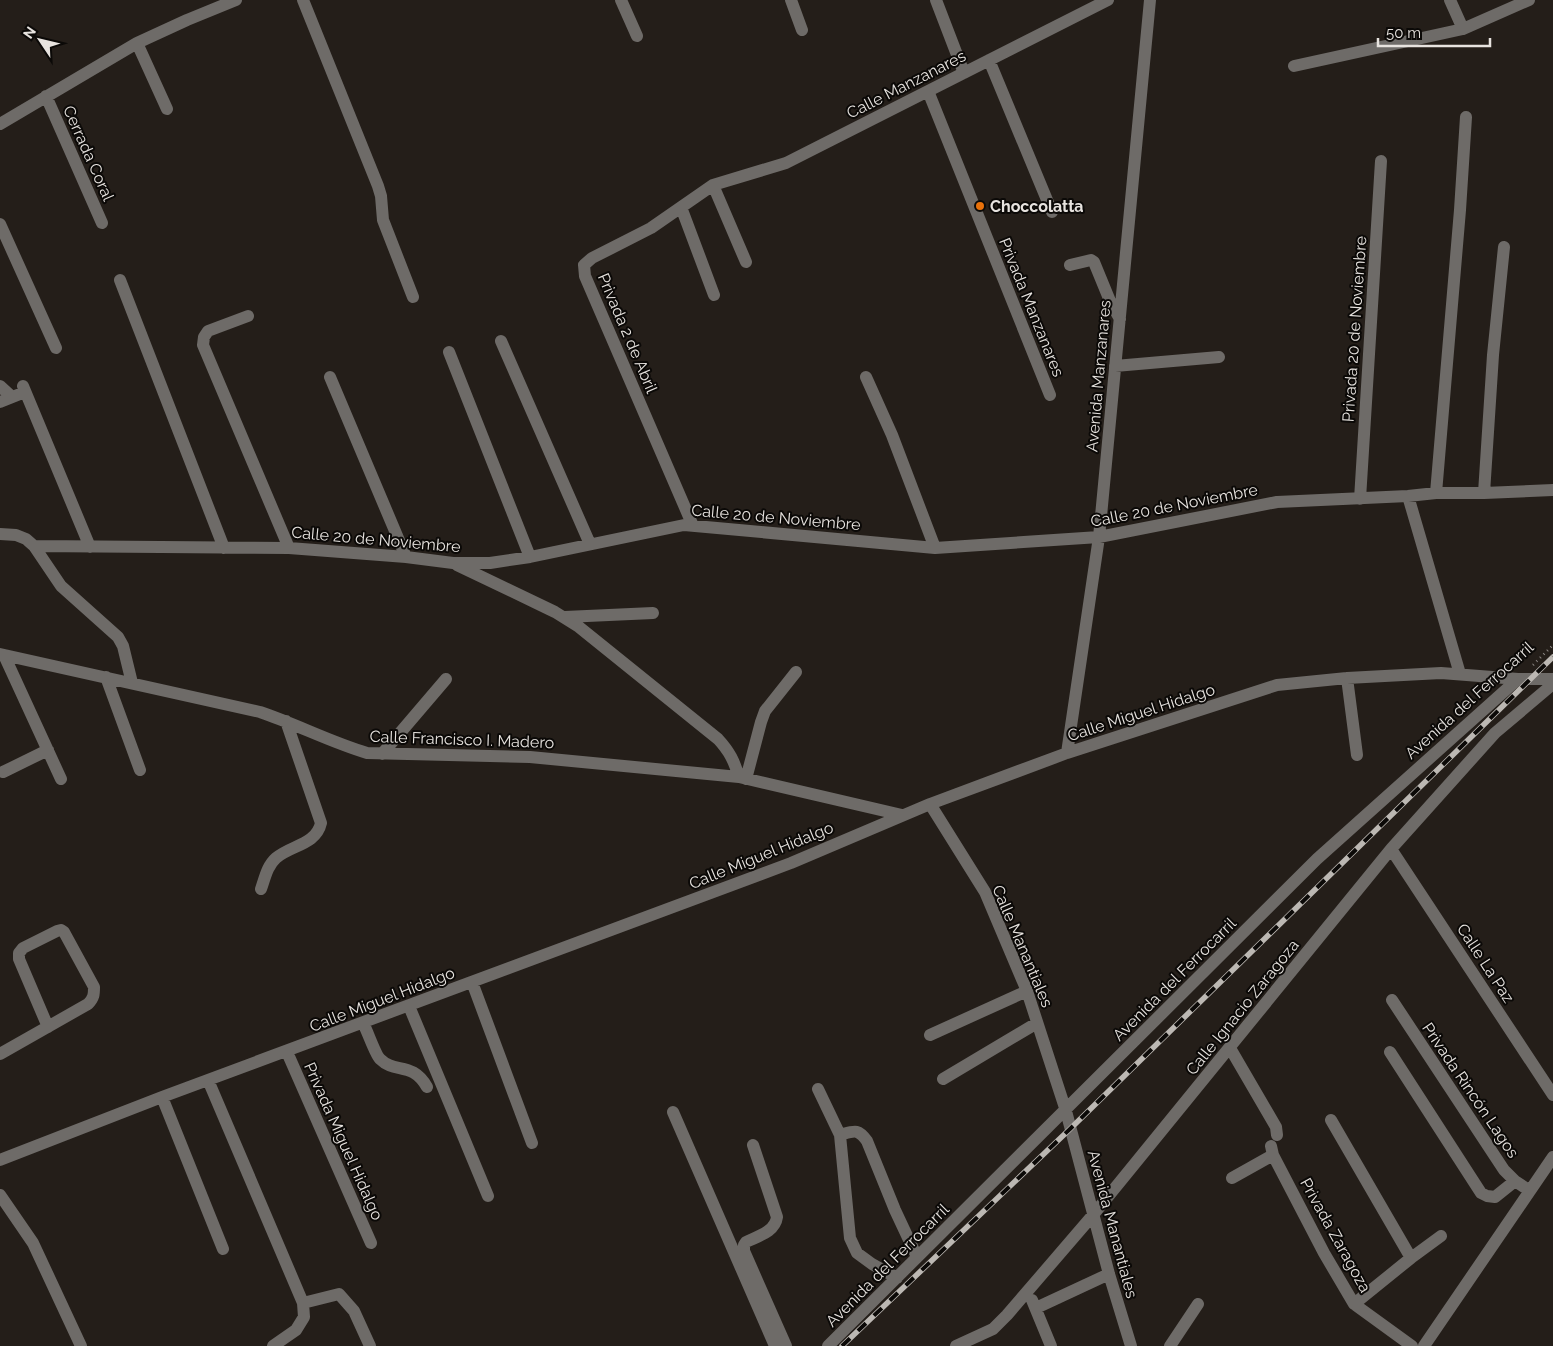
<svg xmlns="http://www.w3.org/2000/svg" width="1553" height="1346" font-family="Raleway,sans-serif">
<rect width="100%" height="100%" fill="#241e19"/>
<g fill="none" stroke-linecap="round" stroke-linejoin="round">
<path stroke="#898480" stroke-width="2.5" stroke-dasharray="1 4" stroke-linecap="butt" d="M1533 665 1553 645"/>
<path stroke="#6e6b68" stroke-width="12" d="M303 0 378 186 381 196 383 220 413 297
M621 0 637 36
M791 0 802 30
M936 0 964 73
M1450 0 1463 29
M137 43 167 109
M989 60 1052 212
M1294 66 1463 29 1529 0
M928 91 1050 395
M46 96 102 223
M0 124 137 43 187 20 236 0
M713 185 746 262
M681 207 714 295
M0 224 56 348
M1070 265 1091 260 1094 262 1110 301 1120 319
M120 280 224 548
M248 316 208 331 204 337 203 345 289 548
M501 341 590 544
M449 352 530 557
M1115 366 1219 357
M330 377 406 557
M866 377 892 435 935 548
M0 386 12 397
M23 386 90 547
M0 402 25 392
M1436 493 1460 210 1466 117
M1484 493 1493 355 1504 247
M1408 496 1460 674
M1360 499 1381 161
M693 526 585 276 584 265 592 258 651 228 713 185 786 163 1108 0
M0 534 16 535 26 539 34 546 61 586 118 637 123 646 132 683
M34 546 289 548 406 557 453 563H490L530 557 684 525 935 548 1099 537 1277 502 1408 496 1436 493H1484L1553 490
M457 565 555 612 579 627 718 739C730 752 734 761 739 777
M565 617 653 613
M0 654 260 712C296 724 330 742 367 753L530 757 739 777 902 815
M4 655 61 779
M106 677 140 770
M1347 678 1357 755
M1067 753 1099 537 1150 0
M382 754 446 679
M3 772 48 750
M746 779 761 722 765 711 796 672
M930 804 985 892 1027 991 1066 1111 1109 1274 1131 1346
M1391 849 1553 1095
M261 889C265 878 267 866 276 858 291 845 316 845 321 823L286 721
M472 982 532 1143
M1392 1000 1504 1170 1515 1181 1530 1191
M409 1006 488 1196
M363 1023C368 1032 375 1054 380 1059 395 1074 412 1061 427 1087
M930 1035 1027 991
M1230 1048 1276 1127 1277 1135
M287 1052 371 1243
M1390 1052 1481 1193 1487 1196 1495 1197 1515 1181
M0 1054 88 1004C94 998 94 994 94 987L64 932 61 930 57 931 23 948 19 953V959L48 1027
M943 1079 1037 1023
M208 1080 303 1303 304 1317 296 1330 273 1346
M818 1089 840 1135
M162 1097 223 1249
M673 1112 775 1346
M1331 1120 1411 1258
M753 1145 777 1217C775 1232 758 1236 746 1242L744 1245V1251L786 1346
M1271 1146 1273 1155 1324 1253 1354 1304 1412 1346
M0 1160 162 1097 791 863 930 804 1067 753 1277 685 1347 678 1441 673 1518 679H1553
M1232 1178 1273 1155
M0 1195 33 1243 81 1346
M897 1278 872 1264 857 1253 850 1238 840 1135C854 1131 858 1128 867 1141L895 1210 917 1257
M1032 1300 1051 1346
M303 1303 339 1294 354 1311 370 1346
M1354 1304 1411 1258 1441 1236
M1036 1308 1109 1274
M828 1346 1317 859 1518 679
M956 1346 993 1329 1007 1315 1093 1215 1391 849 1495 733 1553 684
M1170 1346 1198 1304
M1424 1346 1553 1157"/>
<g stroke="#bcb8b3" stroke-width="5.5">
<path id="rail" d="M842 1346 1070 1129 1553 657"/>
</g>
<use href="#rail" stroke="#0b0907" stroke-width="4" stroke-dasharray="11" stroke-linecap="butt"/>
</g>
<circle fill="#e8710a" stroke="#0b0907" stroke-width="2" cx="980" cy="206" r="5"/>
<g text-anchor="middle" stroke-width="4" stroke-linejoin="round" paint-order="stroke">
<g font-size="16" fill="#e7e3df" stroke="#0b0907">
<text transform="translate(906 84) rotate(-27)" y="6">Calle Manzanares</text>
<text transform="translate(89 153) rotate(66)" y="6">Cerrada Coral</text>
<text transform="translate(1032 307) rotate(68)" y="6">Privada Manzanares</text>
<text transform="translate(1354 329) rotate(-86)" y="6">Privada 20 de Noviembre</text>
<text transform="translate(628 333) rotate(67)" y="6">Privada 2 de Abril</text>
<text transform="translate(1098 376) rotate(-85)" y="6">Avenida Manzanares</text>
<text transform="translate(1174 505) rotate(-11)" y="6">Calle 20 de Noviembre</text>
<text transform="translate(776 517) rotate(5)" y="6">Calle 20 de Noviembre</text>
<text transform="translate(376 539) rotate(5)" y="6">Calle 20 de Noviembre</text>
<text transform="translate(1469 700) rotate(-42)" y="6">Avenida del Ferrocarril</text>
<text transform="translate(1141 712) rotate(-18)" y="6">Calle Miguel Hidalgo</text>
<text transform="translate(462 739) rotate(2)" y="6">Calle Francisco I. Madero</text>
<text transform="translate(761 855) rotate(-22)" y="6">Calle Miguel Hidalgo</text>
<text transform="translate(1023 946) rotate(67)" y="6">Calle Manantiales</text>
<text transform="translate(1486 963) rotate(57)" y="6">Calle La Paz</text>
<text transform="translate(1174 979) rotate(-45)" y="6">Avenida del Ferrocarril</text>
<text transform="translate(382 999) rotate(-21)" y="6">Calle Miguel Hidalgo</text>
<text transform="translate(1242 1007) rotate(-51)" y="6">Calle Ignacio Zaragoza</text>
<text transform="translate(1471 1090) rotate(56)" y="6">Privada Rincón Lagos</text>
<text transform="translate(344 1141) rotate(66)" y="6">Privada Miguel Hidalgo</text>
<text transform="translate(1113 1224) rotate(75)" y="6">Avenida Manantiales</text>
<text transform="translate(1336 1235) rotate(61)" y="6">Privada Zaragoza</text>
<text transform="translate(887 1265) rotate(-45)" y="6">Avenida del Ferrocarril</text>
</g>
<g font-size="16" font-weight="bold" fill="#e7e3df" stroke="#0b0907" text-anchor="start">
<text x="990" y="212">Choccolatta</text>
</g>
</g>
<g transform="translate(40 40) rotate(305)" stroke="#0b0907" stroke-width="4" paint-order="stroke">
<path d="M0-4L9 19L0 12L-9 19Z" fill="#e7e3df"/>
<text y="-8" font-size="14" font-weight="bold" text-anchor="middle" fill="#e7e3df">N</text>
</g>
<path d="M1378 38v8h112v-8" fill="none" stroke="#e7e3df" stroke-width="2.5"/>
<text x="1386" y="38" font-size="15" fill="#e7e3df" stroke="#0b0907" stroke-width="4" paint-order="stroke">50 m</text>
</svg>
